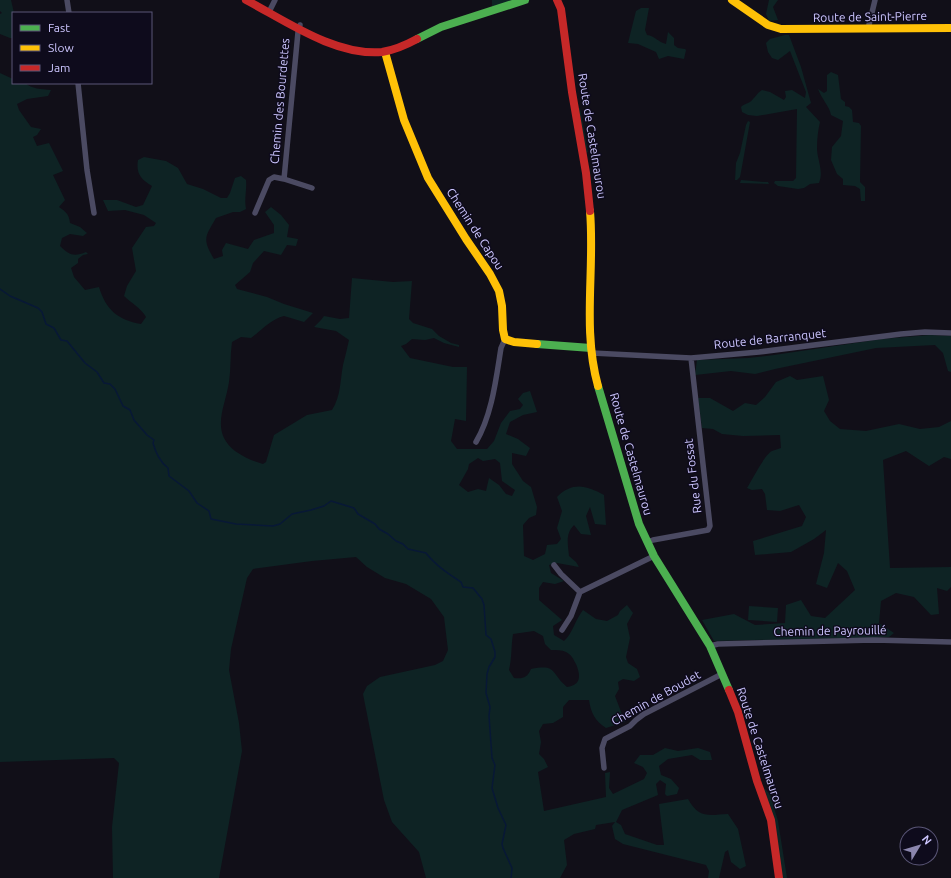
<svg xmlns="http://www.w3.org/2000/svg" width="951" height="878" font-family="Ubuntu,sans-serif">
<rect width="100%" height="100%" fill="#110f18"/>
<path fill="#0e2324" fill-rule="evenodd" d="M0 0H11L14 13 13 38H10L0 34V14L2 13 0 11Z
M492 0H516L492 7Z
M769 0H778L773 7 778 20 769 21 766 14Z
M641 8H649L645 30 647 35C655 36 658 42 666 44L668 32 674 38V45L678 48 685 49 686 50 684 59 668 56 659 59 656 52 638 44 628 43 636 11Z
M785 35H789L801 67 811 103 806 107 820 122C818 130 817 139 817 148 817 159 824 171 819 183L810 184 804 188 798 189 778 186 774 183 775 181H793L796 178 797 109 757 116 748 115 742 112 741 107C744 104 746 104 750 102 755 98 757 93 762 90L770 92 784 100 786 97 785 91 792 90 805 98 806 92 790 51 778 60 772 58 768 52 766 43 770 39Z
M831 72 838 75 841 99 845 102V106L849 107 852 110 853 122 859 123 861 126 860 182 865 187V201H861L860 189 855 186 843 185V179L837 174 831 160 832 147 841 136 843 121 831 115C830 107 821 98 818 89L824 93 827 91V75Z
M0 73 13 79V83H25C32 89 41 89 51 90L48 96 27 99 17 104 19 110 31 127 41 129 37 135 33 137 37 146 49 143 63 171 53 175 65 200 59 207C66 212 69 214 70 223L80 227 87 233 83 236 70 234 62 238 60 246C69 255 74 257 86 252L88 254 83 255 78 259V263L71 268 74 277 85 290 99 287C106 310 118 320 141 324L146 317C141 308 131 303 124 296L127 286 136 271 132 248 146 227 154 226 156 223 144 215 125 210 108 211 103 200H117L136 207 143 205 152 186C140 179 136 173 138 160L144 157 166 161 178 168 187 184 203 189 221 198H227L230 193 235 178 241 176 246 180C247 190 244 199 246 209L240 212H233L216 218C205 237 202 239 214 259L223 256 222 250 226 243 248 249 254 240 274 233V225L265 212 271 207 281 215 289 225 287 237 298 239 296 246 287 245 281 255 264 251 253 263 250 272 235 285 237 289 267 297 284 304 313 313 304 322 284 316C271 319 262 330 251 338L241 337 232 342C230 355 231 369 229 382 225 408 210 431 235 451 244 457 252 461 263 464L266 462 274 435 307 415 332 410C341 396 340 381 343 365 345 357 347 349 349 340L336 331 314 327 321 320 324 316 340 319 349 318 352 278 393 282 412 281 409 319 413 323 432 329 439 336 451 343 459 345V347L444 343 434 338 425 340 412 339 406 344 401 346 410 358 453 367H467L466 421 455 419 451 441 457 449H487L494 441 501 423 510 411 520 409 523 405 518 399 523 393 530 391 537 412 523 415 510 422 506 434 518 439 530 448 526 456 512 453V464L523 481 531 487 537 507 536 515 529 518 523 525 524 556 533 560 545 554 547 545 557 544 561 539 557 528 562 511 557 497C573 481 587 486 604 495L606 525 595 524 590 507 586 516 591 535 581 534 574 525C565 534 568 544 569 556L576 562 579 567 557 563 549 565 551 573 564 581 555 584 543 582 539 588V600L562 620 553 626 554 635 564 641C573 633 575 620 583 610L596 619 607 621 618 615 620 611 627 605 633 613 627 624 630 638 626 657 628 663 637 669 640 677 634 681 623 679 618 682 619 689 615 696 625 722 606 728C595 721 591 713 589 700H569L563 707V717L553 723 543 724 539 731 541 742 539 754 544 759 548 767 538 772 544 811 606 797 605 773 610 772 609 788 613 794 644 779 647 773 643 767 634 763 640 755H653L665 748 678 751 698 748 710 752 712 760H700L692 755 668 759 659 766 661 775 671 779 679 788 677 794 667 796 665 794 666 784 660 780 656 784 658 795 622 810 616 822 621 825 625 834 657 845H664L659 804 688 799C699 819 709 815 728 814L738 829 746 866 740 869 731 862 728 850 725 852 719 878H708L709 871 706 865 623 844 615 839 612 826 615 822 596 825 595 829 574 834 564 840 567 865 560 878H426L419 852 392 822 384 800 363 694 367 686 380 677 435 665 443 661 448 650 444 617 431 599 406 584 385 578 367 567 356 557 312 561 253 569 247 578 231 649 229 670 239 723 242 751 219 878H113L112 827 119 763 114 758 0 762ZM478 458 483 461 495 459 500 463 502 481 515 490 512 496 506 494 499 485 489 478 486 491 478 489 468 492 459 485 468 469 469 464ZM534 631 543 636 545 644 551 650C556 650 562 650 566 652 572 655 573 659 576 664 581 676 581 685 567 687 550 673 558 664 531 669 527 678 523 679 514 678L509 670C512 658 511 646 513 634Z
M580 108 588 152 586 153 578 109Z
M748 121 750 122 741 172 740 177 737 180H735L736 163 740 153 746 125Z
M741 180 765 182H768L769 184 740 183Z
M930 335 951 336V372L948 371 943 353 935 345 876 348 775 369 755 374 731 371 695 375 697 360 748 358 774 355 882 339Z
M790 376 797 380 823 376 829 400 824 411 830 421 840 429 866 431 899 424 920 429 939 427 951 421V459L944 457 929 466 906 451 883 460 890 568 951 567V587L947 591 937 588 939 614 931 615 914 597 896 593 881 601 879 623 894 633 889 637 714 641 702 620 734 614 755 625 785 623 786 605 801 600 811 616 825 618 855 590 847 571 838 563 827 588 816 584 824 553 826 530 814 539 791 552 755 555 753 541 802 526 806 517 799 505 780 511 767 510 765 494 762 489 752 490 747 488C752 480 765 454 772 451 775 450 778 449 781 448L780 435 743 436 722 434 713 429 702 428 698 398H710L733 411 745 403 756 405 765 397 776 382Z
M749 606 778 608 777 622 748 620Z
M763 787 770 794 778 821 787 878H782Z"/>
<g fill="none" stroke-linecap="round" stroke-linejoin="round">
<path stroke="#081836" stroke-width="1.5" d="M0 289 10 296 38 308 42 312 46 324 54 328 61 340 67 341 85 363 97 372 104 383 110 384 115 389 123 406 130 410 134 420 147 435 154 440 153 443C156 454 160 462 168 468L169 476 189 491 197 503 209 511 211 519 236 524 273 526 280 524 292 514 311 510 324 506 331 501 354 508 358 514 375 524 379 529 388 534 396 541 403 544 408 549 426 553C435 565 449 574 461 582L463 587 473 588 482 599 484 605 486 635 491 639 495 652V657L489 667 487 674 486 693 490 707 489 716 492 758 495 765 492 788 498 808 506 825 502 844 503 848 512 868 511 878"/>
<path stroke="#4b4a62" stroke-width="5.5" d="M67 0 69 13
M269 12 275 0
M868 29 875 0
M78 83 87 170 94 213
M284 179 312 188
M255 213 269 180 274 177 284 179 298 32 300 25
M592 353 691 358 759 352 901 334 925 332 951 333
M476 442C492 415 496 379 501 348L505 339
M647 542 653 540 708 530 710 526 691 358
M554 565 561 574 580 592
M562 630 571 616 580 592 654 556
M710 646 718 644 874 640 951 642
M604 768 602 748 605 739 630 726 636 720 644 714 722 674"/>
<path stroke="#4caf50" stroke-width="8" d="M417 39 441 27 525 0
M537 344 591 348
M598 386 639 524 654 556 710 646 729 690"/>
<path stroke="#ffc107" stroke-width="8" d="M732 0 768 25 781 29 951 28
M385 52 404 120 428 178 466 239 490 274 499 291 502 306 503 330 505 339 514 342 537 344
M590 211C595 269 582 329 598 386"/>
<path stroke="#c62828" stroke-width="8" d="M246 0C286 21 335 56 382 52 395 50 406 45 417 39
M557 0 561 9 572 92 586 173 590 211
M729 690 738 712 757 781 771 820 779 878"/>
</g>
<g text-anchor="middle" stroke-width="3" stroke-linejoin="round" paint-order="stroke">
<g font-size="12" fill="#cdc6ff" stroke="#0e0b1c">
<text transform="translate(870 17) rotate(-1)" y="4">Route de Saint-Pierre</text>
<text transform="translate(280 101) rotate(-85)" y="4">Chemin des Bourdettes</text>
<text transform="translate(592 136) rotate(81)" y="4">Route de Castelmaurou</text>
<text transform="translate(475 229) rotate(57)" y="4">Chemin de Capou</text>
<text transform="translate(770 339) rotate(-6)" y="4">Route de Barranquet</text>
<text transform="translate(631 454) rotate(74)" y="4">Route de Castelmaurou</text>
<text transform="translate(693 476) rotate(-97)" y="4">Rue du Fossat</text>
<text transform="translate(830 631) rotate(-1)" y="4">Chemin de Payrouillé</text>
<text transform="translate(656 698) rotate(-29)" y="4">Chemin de Boudet</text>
<text transform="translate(760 748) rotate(72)" y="4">Route de Castelmaurou</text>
</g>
</g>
<rect x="12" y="12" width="140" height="72" fill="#0e0b1c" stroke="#5a5677"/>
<rect x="20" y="25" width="20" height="6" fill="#4caf50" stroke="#5a5677"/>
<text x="48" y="32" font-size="12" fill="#cdc6ff">Fast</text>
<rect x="20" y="45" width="20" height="6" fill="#ffc107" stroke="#5a5677"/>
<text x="48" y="52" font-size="12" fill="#cdc6ff">Slow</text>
<rect x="20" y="65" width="20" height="6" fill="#c62828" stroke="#5a5677"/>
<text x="48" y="72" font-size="12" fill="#cdc6ff">Jam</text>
<g transform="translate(919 846) rotate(52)"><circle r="19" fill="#0e0b1c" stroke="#5a5677"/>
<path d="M0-3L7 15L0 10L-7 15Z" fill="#8b86ae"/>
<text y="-6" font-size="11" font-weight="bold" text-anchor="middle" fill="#cdc6ff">N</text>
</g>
</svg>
